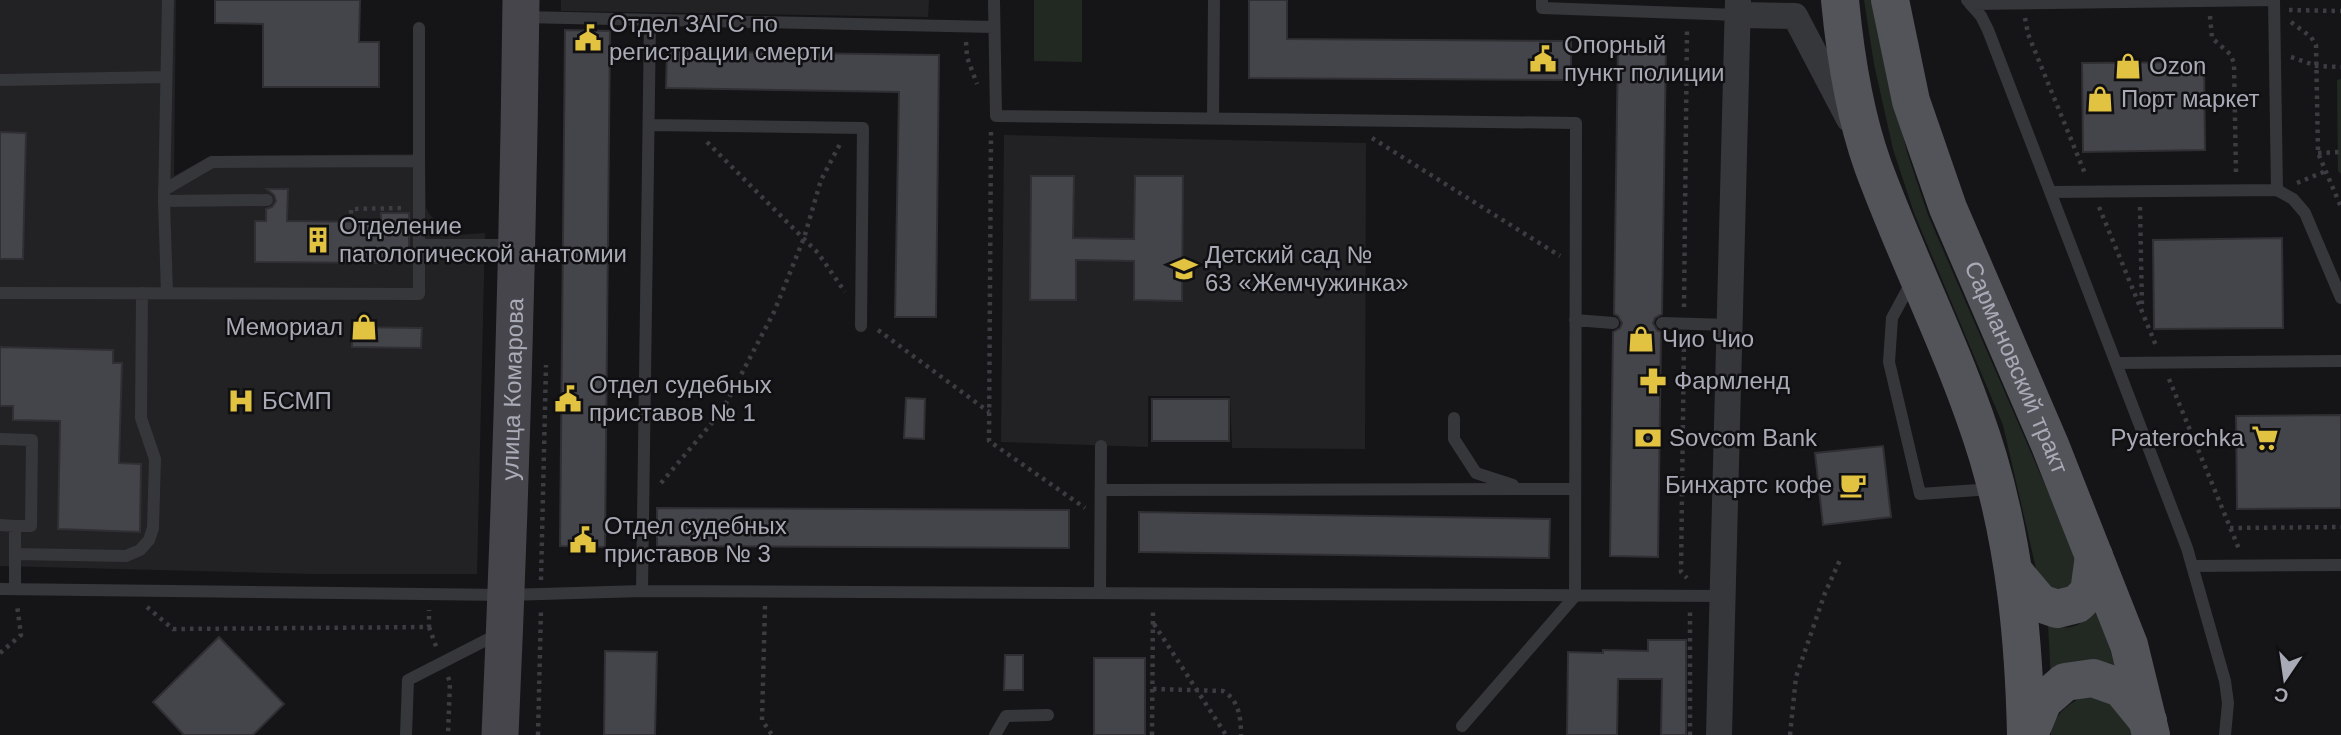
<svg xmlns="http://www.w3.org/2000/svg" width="2341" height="735" font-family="Helvetica,sans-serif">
<rect width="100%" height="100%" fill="#151517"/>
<path fill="#222124" d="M0 0H176L174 176 210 156 425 154 426 208 430 215 444 229 457 235 485 233 477 574H312L0 566Z
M561 0H929L928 17 561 11Z
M1004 135 1366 143 1365 449 1232 448 1230 396H1148V447L1001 442Z"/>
<path fill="#222923" d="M1034 0H1082V62L1034 61Z
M1864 0H1876L1887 71 1907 152 1928 215 2084 575 2067 593 2040 586 2003 425 1914 213 1893 149 1874 64Z
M2341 79V174L2338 171 2337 80Z
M2097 608 2117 672 2051 679 2048 624C2073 632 2080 626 2097 608Z
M2083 696 2096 697 2118 704 2134 735H2051C2051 716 2068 705 2083 696Z"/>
<path fill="#44454a" stroke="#302f33" stroke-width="2" d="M215 0H360L359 42H379V87H263V24L215 23Z
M1249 0H1287V39L1571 41V80L1249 78Z
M565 30 610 31 605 547 560 546Z
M1618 44 1666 45 1662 314 1655 318 1653 323 1657 330 1661 332 1658 557 1610 556 1613 332 1620 328 1622 323 1618 316 1614 314Z
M667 51 939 55 936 317H895L899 92 666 88Z
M2204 62 2205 150 2083 152 2082 63Z
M0 132 26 133 23 259H0Z
M1031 176H1074L1073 238 1134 239 1135 176H1183L1182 301 1134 300V261L1076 260V300H1030Z
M267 189H288L287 221 381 222V213H409V258H381V263L255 262V221H266V209L272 207 276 201 274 195Z
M2282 238 2283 328 2154 329 2153 240Z
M352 327 422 328 421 348 352 347Z
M0 347 113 350V363H122L119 463 141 464 140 532 58 529 60 421 13 420V406H0Z
M906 398 925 399 924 439 904 438Z
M1152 399H1229V441H1152Z
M2341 415V508L2237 509 2236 416Z
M1883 446 1891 517 1823 525 1815 453Z
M657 508 1069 510V548L657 546Z
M1139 512 1550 519 1549 558 1139 552Z
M219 637 284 704 253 735H184L153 702Z
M1648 640H1686V735H1661L1662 679H1618L1617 735H1567L1568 652 1603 653V650L1648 651Z
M605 651 657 652 655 735H604Z
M1005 655H1023V690H1004Z
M1094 658H1145V735H1094Z"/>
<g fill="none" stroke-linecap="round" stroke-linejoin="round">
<path stroke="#3c3d42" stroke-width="4.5" stroke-dasharray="3.5 5" stroke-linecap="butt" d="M2289 10 2341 11
M2210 16 2212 38 2230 54 2234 63 2236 175
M2025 18 2028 34 2086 176
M2291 22 2311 37 2316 45 2318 153 2341 207
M966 42 967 57 977 84
M2291 57 2317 66 2341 67
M991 132 989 441 1085 508
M1372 138 1560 256
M707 142 818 253 845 292
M2318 153 2341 152
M2297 183 2326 171
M2099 207 2157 348
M2140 207 2142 307
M351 222V209L405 208
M1684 307 1687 29
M878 330 989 412
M1684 340 1681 572 1687 578
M2169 379 2239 549
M661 483 722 411 774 312 804 238 821 180 840 144
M2230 528 2341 527
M541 580 546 365
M765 606 762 720 772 735
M147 607 173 629 429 627V610
M1154 624 1226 735
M429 627 437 649
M0 653 21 635 17 605
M448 677 450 682 448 735
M1153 689 1223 691C1239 700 1241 718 1241 735
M538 735 541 610
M1152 735 1153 609
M1690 735V610
M1790 735 1796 677 1825 593 1840 560"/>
<path stroke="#36373b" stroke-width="12" d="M994 0 996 116 1576 123 1575 596 1462 726
M1542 0V8L1738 15
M1967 0 1981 16 1988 30 2187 548 2225 681 2228 703 2225 735
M2274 0 2277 190
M1970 4 2274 0
M522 17 994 27
M419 28V161
M0 80 166 77
M1213 119 1214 0
M649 125 863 128 861 326
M2050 192 2277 190 2293 199 2305 213 2341 298
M164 201 267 200
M420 245H514
M1912 281 1892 318 1889 362 1920 494 1992 489
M0 293 419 294V161L212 162 164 190
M167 293 164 201 168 0
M1575 320 1613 323
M1662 323 1730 325
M2117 363 2341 361
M1454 418V439L1476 473 1513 485
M0 439 32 440 31 526H15
M1101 490 1575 489
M0 525 15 526V588
M15 554 126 556 140 550 149 540 153 528 155 459 141 418 142 293
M2193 566 2341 565
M0 589 507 595 642 591 1722 596
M642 591 650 21
M1100 593 1101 446
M406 735 408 680 498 634
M995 735 1006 716 1048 715"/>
<path stroke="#36373b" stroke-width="26" d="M1738 15 1795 16 1849 119
M1719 735 1738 0"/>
<path stroke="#45454b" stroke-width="37" id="s1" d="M500 735C511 490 518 245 521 0"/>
<g stroke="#53535a" stroke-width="38">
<path d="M1840 0C1845 53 1855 116 1873 166 1909 264 1958 358 1988 457 2015 548 2024 641 2026 735"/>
<path id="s2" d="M1890 0 1911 101 1948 208 2050 445 2129 645 2151 735"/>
<path d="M2014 572 2040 603 2057 609 2077 604 2089 592 2094 556"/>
<path d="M2029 735 2043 701 2065 682 2093 678 2121 688 2148 721"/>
</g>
</g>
<defs>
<g id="civic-bare" transform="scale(2.1)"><path d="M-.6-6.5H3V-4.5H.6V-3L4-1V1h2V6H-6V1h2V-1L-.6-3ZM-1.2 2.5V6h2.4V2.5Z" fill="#e2c241" stroke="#101012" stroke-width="2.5" paint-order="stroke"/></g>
<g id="shop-bare" transform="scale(2.1)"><path d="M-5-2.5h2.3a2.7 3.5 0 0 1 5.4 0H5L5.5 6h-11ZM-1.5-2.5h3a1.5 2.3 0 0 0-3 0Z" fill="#e2c241" stroke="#101012" stroke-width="2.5" paint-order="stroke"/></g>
<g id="building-bare" transform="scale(2.1)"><path d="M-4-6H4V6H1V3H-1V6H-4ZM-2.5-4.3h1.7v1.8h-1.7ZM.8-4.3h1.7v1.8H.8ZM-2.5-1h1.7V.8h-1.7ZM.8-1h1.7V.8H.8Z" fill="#e2c241" stroke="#101012" stroke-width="2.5" paint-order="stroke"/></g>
<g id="school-bare" transform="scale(2.1)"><path d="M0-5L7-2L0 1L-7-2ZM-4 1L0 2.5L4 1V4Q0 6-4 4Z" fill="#e2c241" stroke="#101012" stroke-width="2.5" paint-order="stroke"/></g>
<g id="pharmacy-bare" transform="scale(2.1)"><path d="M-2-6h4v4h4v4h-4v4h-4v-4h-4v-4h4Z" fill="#e2c241" stroke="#101012" stroke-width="2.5" paint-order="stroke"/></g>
<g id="hospital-bare" transform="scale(2.1)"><path d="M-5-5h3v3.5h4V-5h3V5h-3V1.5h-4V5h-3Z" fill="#e2c241" stroke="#101012" stroke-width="2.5" paint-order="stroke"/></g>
<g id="bank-bare" transform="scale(2.1)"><path d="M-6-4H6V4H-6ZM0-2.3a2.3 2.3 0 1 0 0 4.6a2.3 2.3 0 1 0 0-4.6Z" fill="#e2c241" stroke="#101012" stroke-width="2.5" paint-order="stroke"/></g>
<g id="supermarket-bare" transform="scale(2.1)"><path d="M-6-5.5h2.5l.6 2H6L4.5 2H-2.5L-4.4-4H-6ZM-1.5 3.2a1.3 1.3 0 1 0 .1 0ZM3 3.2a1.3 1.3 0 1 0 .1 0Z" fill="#e2c241" stroke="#101012" stroke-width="2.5" paint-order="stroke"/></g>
<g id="cafe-bare" transform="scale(2.1)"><path d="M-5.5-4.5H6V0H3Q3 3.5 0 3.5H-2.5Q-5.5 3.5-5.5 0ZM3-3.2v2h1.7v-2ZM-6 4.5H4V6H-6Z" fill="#e2c241" stroke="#101012" stroke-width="2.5" paint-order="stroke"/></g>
</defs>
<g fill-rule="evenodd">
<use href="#civic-bare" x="588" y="38"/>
<use href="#civic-bare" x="1543" y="59"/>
<use href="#shop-bare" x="2128" y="66"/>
<use href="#shop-bare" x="2100" y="99"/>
<use href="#building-bare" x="318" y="240"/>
<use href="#school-bare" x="1184" y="269"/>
<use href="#shop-bare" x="364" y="327"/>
<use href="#shop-bare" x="1641" y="339"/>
<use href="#pharmacy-bare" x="1653" y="381"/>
<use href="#civic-bare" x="568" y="399"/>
<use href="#hospital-bare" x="241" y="401"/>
<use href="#bank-bare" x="1648" y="438"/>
<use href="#supermarket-bare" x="2265" y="438"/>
<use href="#cafe-bare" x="1853" y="485"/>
<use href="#civic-bare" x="583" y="540"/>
</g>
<g text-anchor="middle" stroke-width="5" stroke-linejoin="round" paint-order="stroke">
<g font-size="24" fill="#a8aab6" stroke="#101012" text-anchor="start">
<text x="609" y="32">Отдел ЗАГС по<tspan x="609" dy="28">регистрации смерти</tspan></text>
<text x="1564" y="53">Опорный<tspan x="1564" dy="28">пункт полиции</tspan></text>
<text x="2149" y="74">Ozon</text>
<text x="2121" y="107">Порт маркет</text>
<text x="339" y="234">Отделение<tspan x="339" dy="28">патологической анатомии</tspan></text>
<text x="1205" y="263">Детский сад №<tspan x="1205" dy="28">63 «Жемчужинка»</tspan></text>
<text x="343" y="335" text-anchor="end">Мемориал</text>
<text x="1662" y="347">Чио Чио</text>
<text x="1674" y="389">Фармленд</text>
<text x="589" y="393">Отдел судебных<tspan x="589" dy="28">приставов № 1</tspan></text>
<text x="262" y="409">БСМП</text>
<text x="1669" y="446">Sovcom Bank</text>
<text x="2244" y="446" text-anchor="end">Pyaterochka</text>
<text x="1832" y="493" text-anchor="end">Бинхартс кофе</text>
<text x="604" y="534">Отдел судебных<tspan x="604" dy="28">приставов № 3</tspan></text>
</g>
<g font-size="24" fill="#a8aab6" stroke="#101012">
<text dy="8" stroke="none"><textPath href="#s2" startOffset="390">Сармановский тракт</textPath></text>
<text dy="8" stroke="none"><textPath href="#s1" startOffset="346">улица Комарова</textPath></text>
</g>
</g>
<g transform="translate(2285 679) rotate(193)" stroke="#101012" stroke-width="5" paint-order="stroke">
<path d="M0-5L12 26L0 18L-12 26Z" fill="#a8aab6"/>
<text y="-10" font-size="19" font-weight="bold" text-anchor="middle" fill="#a8aab6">С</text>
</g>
</svg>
